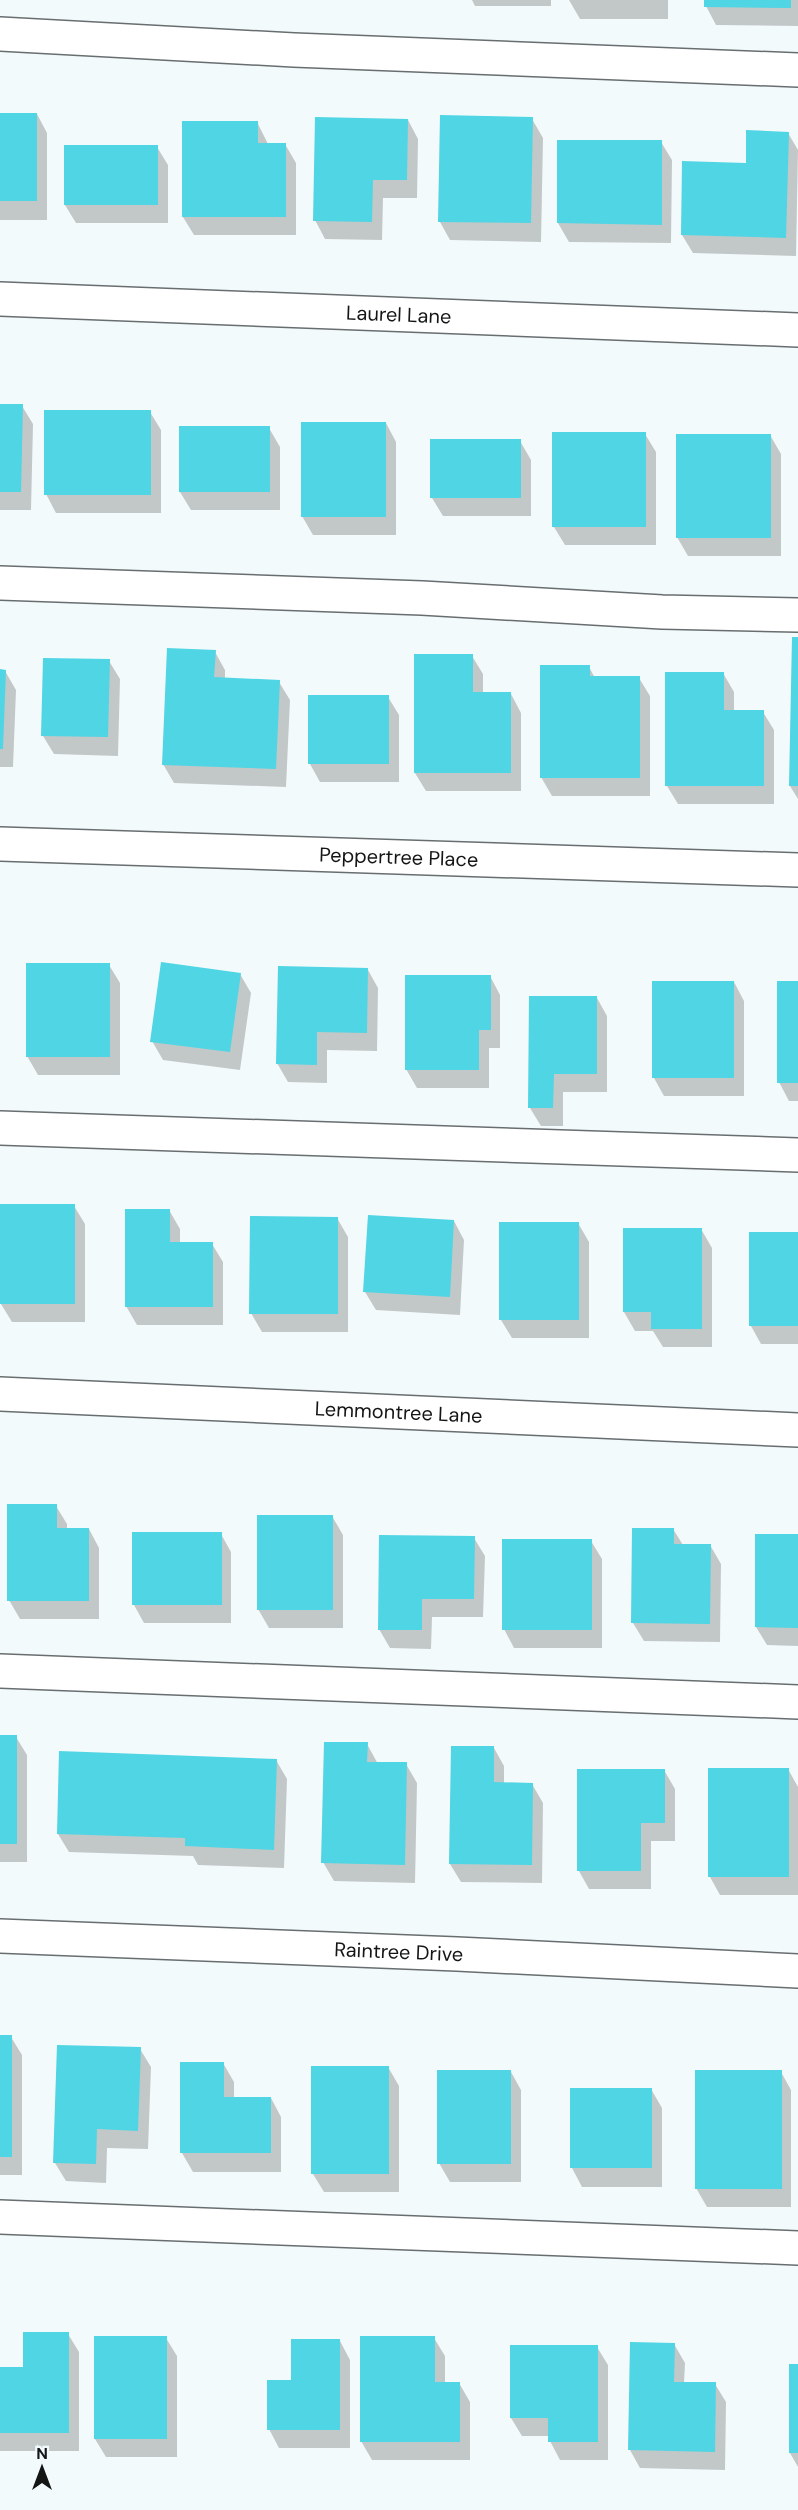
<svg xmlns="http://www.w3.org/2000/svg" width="798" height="2510" font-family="'DM Sans',sans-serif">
<rect width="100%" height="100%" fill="#f3fafb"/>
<path fill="#0003" d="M472 0H551V6H475Z
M569 0H668V19H580Z
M706 0H798V26L716 25 706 6Z
M0 114H37L47 133V220H0Z
M532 119 543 138 541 242 450 240 440 222Z
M408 120 418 139 417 198H383L382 240 325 239 315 220Z
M257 122 268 144H285L296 163V235H194L183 217Z
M788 133 798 150 796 256 693 253 682 235 747 165Z
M559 142H661L672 160 671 243 569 242 558 223Z
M157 147 168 165V223H76L65 205Z
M0 405 22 406 33 424 31 510H0Z
M150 412 161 430V513H56L46 494Z
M386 423 396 442V535H313L302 516Z
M269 428 280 447V510H191L180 492Z
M645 434 656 452V545H565L554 527Z
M770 435 781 454V556H688L677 537Z
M520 441 531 460V516H443L432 498Z
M798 638V799L790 786Z
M215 652 225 670V679L279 682 290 700 286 787 174 783 163 764Z
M472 656 483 674V694H511L521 713V791H426L415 773Z
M109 661 120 679 118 756 54 754 43 736Z
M589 667 595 678H639L650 696V796H552L541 777Z
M0 671H5L16 690 13 767H0Z
M723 673 734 692V712H763L774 730V804H678L667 786Z
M388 697 399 715V782H320L310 764Z
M109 965 120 983V1075H38L27 1056Z
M368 970 378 988 377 1051 327 1050V1083L288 1082 277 1063Z
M240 974 251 993 240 1070 163 1060 152 1041Z
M490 976 500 995V1048H489V1088H417L406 1069Z
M734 982 744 1001V1096H664L654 1078Z
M798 982V1101H789L779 1082Z
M597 998 607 1016V1092H563V1126H541L530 1108Z
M74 1206 85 1224V1322H12L1 1304Z
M169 1210 180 1229V1244H212L223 1262V1325H137L126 1306Z
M337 1218 348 1237V1332H262L251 1313Z
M454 1221 464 1240 460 1315 376 1310 365 1292Z
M578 1223 589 1242V1338H512L501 1320Z
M701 1229 712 1248V1347H663L653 1331H635L624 1312Z
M798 1234V1344H761L751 1326Z
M56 1506 67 1524V1529H89L99 1548V1619H20L9 1600Z
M332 1516 343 1535V1628H269L258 1609Z
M673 1529 683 1545H710L721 1564 720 1642 644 1641 633 1623Z
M221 1534 231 1552V1623H144L134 1605Z
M798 1535V1646L767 1645 756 1627Z
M474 1538 485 1556 483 1617H432L431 1649 390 1648 379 1629Z
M591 1541 602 1559V1648H514L504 1629Z
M0 1737H16L27 1755V1862H0Z
M367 1744 378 1764H406L417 1783 415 1883 334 1881 323 1862Z
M494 1748 504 1766V1784H532L543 1803 542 1883 461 1882 450 1864Z
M276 1760 287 1779 284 1868 198 1865 193 1856 69 1852 58 1834Z
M788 1769 798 1787V1895H720L710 1877Z
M664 1770 675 1789V1841H651V1889H589L579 1871Z
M0 2037H11L22 2055V2175H0Z
M140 2049 151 2067 148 2149 107 2148 106 2183 66 2181 55 2163Z
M182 2063H223L234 2082V2098H271L281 2117V2172H193L182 2153Z
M388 2067 399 2086V2192H324L313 2174Z
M511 2072 521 2090V2182H450L439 2163Z
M781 2072 791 2090V2207H707L696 2188Z
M651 2089 662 2108V2187H582L572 2168Z
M68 2334 79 2352V2451H0V2369H25Z
M166 2338 177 2356V2457H106L95 2439Z
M434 2338 445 2356V2383H459L470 2402V2460H372L361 2441Z
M340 2341 350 2360V2448H279L269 2429 292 2382Z
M674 2344 685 2363 684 2383 715 2384 726 2402 725 2470 640 2468 630 2450Z
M597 2347 608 2365V2460H560L550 2441V2436H522L511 2418Z
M798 2366V2467L790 2453Z"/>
<path fill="#4fd5e4" d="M704 0H791V8L704 7Z
M0 113H37V201H0Z
M440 115 533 117 531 223 438 222Z
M315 117 408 119 407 180H373L372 222 313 221Z
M182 121H258V143H286V217H182Z
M746 130 789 132 786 238 681 235 682 161 746 163Z
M557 140H662V225L557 223Z
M64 145H158V205H64Z
M0 404H23L21 492H0Z
M44 410H151V495H44Z
M301 422H386V517H301Z
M179 426H270V492H179Z
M552 432H646V527H552Z
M676 434H771V538H676Z
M430 439H521V498H430Z
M792 637H798V786H789Z
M167 648 216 650 214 677 280 680 276 769 162 765Z
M414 654H473V692H511V773H414Z
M43 658 110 659 108 737 41 736Z
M540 665H590V676H640V778H540Z
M0 669 6 670 3 749H0Z
M665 672H724V710H764V786H665Z
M308 695H389V764H308Z
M161 962 241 973 230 1052 150 1042Z
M26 963H110V1057H26Z
M278 966 368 968 367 1033 317 1032V1065L276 1064Z
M405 975H491V1030H479V1070H405Z
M652 981H734V1078H652Z
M777 981H798V1083H777Z
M529 996H597V1074H554L553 1108H528Z
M0 1204H75V1304H0Z
M125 1209H170V1242H213V1307H125Z
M368 1215 454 1220 450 1297 363 1292Z
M250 1216 338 1217V1314H249Z
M499 1222H579V1320H499Z
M623 1228H702V1329H651V1312H623Z
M749 1232H798V1326H749Z
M7 1504H57V1528H89V1601H7Z
M257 1515H333V1610H257Z
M632 1528H674V1544H711L710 1624 631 1623Z
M132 1532H222V1605H132Z
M755 1534H798V1628L755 1627Z
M379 1535 475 1536 474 1599H422V1630H378Z
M502 1539H592V1630H502Z
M0 1735H17V1844H0Z
M324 1742H368L367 1762H407L405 1865 321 1863Z
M451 1746H494V1782L533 1783 532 1865 449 1864Z
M59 1751 277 1759 274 1850 185 1846V1838L57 1834Z
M708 1768H789V1877H708Z
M577 1769H665V1823H641V1871H577Z
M0 2035H12V2157H0Z
M57 2045 141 2047 138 2131 97 2129 96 2164 53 2163Z
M180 2062H224V2097H271V2153H180Z
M311 2066H389V2174H311Z
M437 2070H511V2164H437Z
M695 2070H782V2189H695Z
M570 2088H652V2168H570Z
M23 2332H69V2433H0V2367H23Z
M94 2336H167V2439H94Z
M360 2336H435V2382H460V2442H360Z
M291 2339H340V2430H267V2380H291Z
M630 2342 675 2343 674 2382H716L715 2452 628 2450Z
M510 2345H598V2442H548V2418H510Z
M789 2364H798V2453H789Z"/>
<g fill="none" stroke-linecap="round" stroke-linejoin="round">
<g stroke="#686e6f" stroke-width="36">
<g id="minor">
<path d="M0 34 294 50 798 70"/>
<path id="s1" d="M0 299 798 330"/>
<path d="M0 583 422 598 662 612 798 615"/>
<path id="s2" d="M0 844 798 870"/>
<path d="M0 1128 798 1155"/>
<path id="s3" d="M0 1394 798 1430"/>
<path d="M0 1671 798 1702"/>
<path id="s4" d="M0 1936 457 1954 798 1971"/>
<path d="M0 2217 798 2248"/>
</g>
</g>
<use href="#minor" stroke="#fff" stroke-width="33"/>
</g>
<g text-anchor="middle" stroke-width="4.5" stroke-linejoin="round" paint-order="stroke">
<g font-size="20" fill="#141616" stroke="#f3fafb">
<text dy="7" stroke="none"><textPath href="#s1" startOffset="399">Laurel Lane</textPath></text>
<text dy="7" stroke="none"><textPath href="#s2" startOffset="399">Peppertree Place</textPath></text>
<text dy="7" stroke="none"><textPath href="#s3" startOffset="399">Lemmontree Lane</textPath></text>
<text dy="7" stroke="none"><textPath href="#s4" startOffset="399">Raintree Drive</textPath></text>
</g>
</g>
<g transform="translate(42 2468)" stroke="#f3fafb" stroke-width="4.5" paint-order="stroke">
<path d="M0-4.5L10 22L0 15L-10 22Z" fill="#141616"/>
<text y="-9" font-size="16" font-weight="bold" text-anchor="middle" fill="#141616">N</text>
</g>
</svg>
